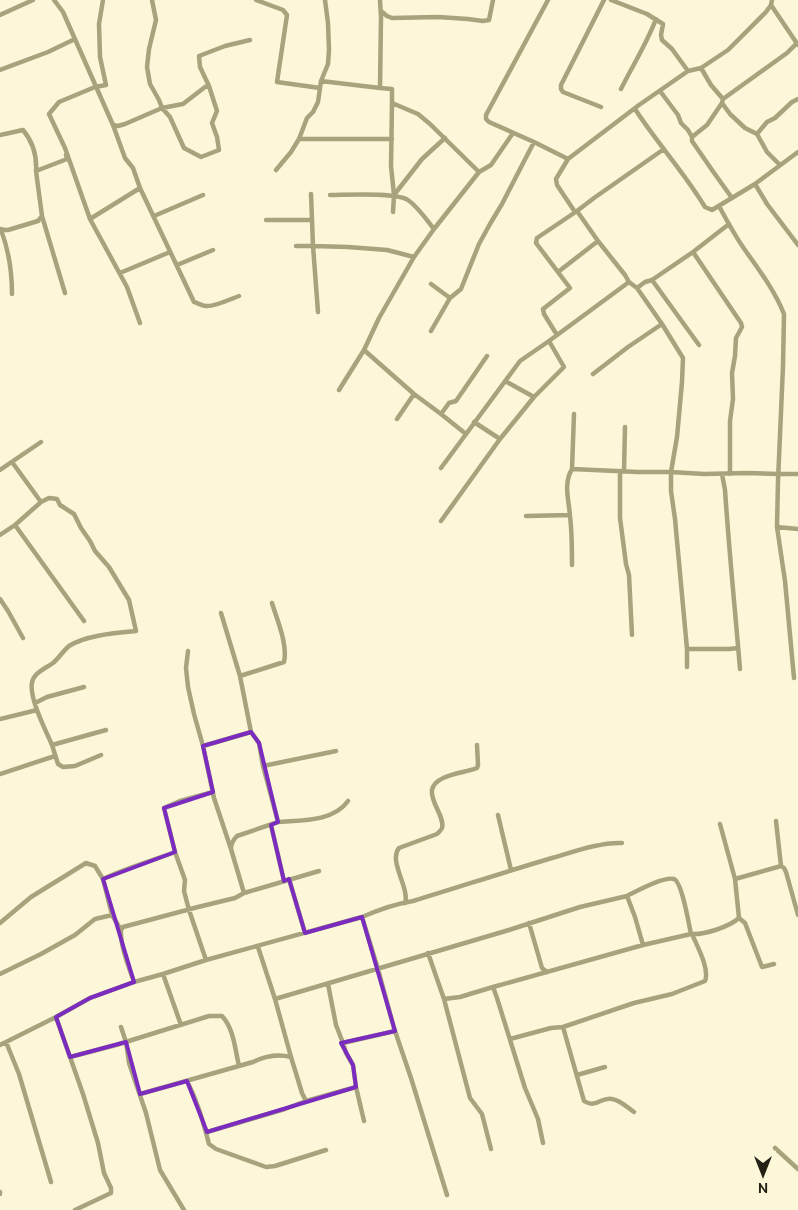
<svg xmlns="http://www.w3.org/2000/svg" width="798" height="1210" font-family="Ubuntu,sans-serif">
<rect width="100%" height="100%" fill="#fbf7d8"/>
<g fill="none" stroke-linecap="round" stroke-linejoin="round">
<path stroke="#a7a37c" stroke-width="4.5" d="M54 0 63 12 113 125 125 158 133 168 140 188 194 302C198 303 202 306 206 306 214 307 231 299 239 296
M103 0 99 24 100 57 106 85 95 87 59 102 49 114 65 148 90 219 140 188
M152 0 156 20 149 49 147 67 150 84 159 100 162 108 170 117 184 148 201 157 219 150 217 137 212 123 217 111 209 86
M256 0 283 10 287 15 277 82 320 88
M380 0 381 17 380 88 392 89V103
M548 0 486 115V119L489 122 534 142 568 159 556 179 557 185 575 212
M611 0 647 14 663 24 661 35 662 40 672 49 688 71
M772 0 771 5 798 45
M381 11 387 16 392 18 438 17 468 19 483 21 489 20 493 0
M0 15 33 0
M701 68 711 85 723 99 787 53 797 43
M0 70 48 52 75 39
M321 81 380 88
M621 89C633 65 647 43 656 19
M660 91 678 115 681 123 688 130 692 137
M723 99 722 103 707 125 692 137V141L712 170 732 198
M722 103 730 114 745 128 757 134 767 152 780 165
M601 107 563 92 561 89V85L604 0
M635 109C657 143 684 172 705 207L712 210 755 184 798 152
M113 125 118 126 125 124 162 108 183 104 205 87 209 86 200 67 199 56 225 46 250 40
M757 134 767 122 775 118 792 102 798 99
M0 135 23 130C33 142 37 156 36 171
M299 139H392
M568 159 639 105 688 71 701 68 728 50 766 12 771 5
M276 170 291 152 299 139 307 118 313 112 318 102 321 81 328 64 329 50 328 23 325 0
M755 184 767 204 798 245
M330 195C346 195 396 192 408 200 418 207 426 219 434 229
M394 195 422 159 445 138
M719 206C727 221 735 236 745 250 759 270 775 291 784 314L783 366 778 481 777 527 785 581 794 678
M577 211 598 241 625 275 629 282 637 288 662 324 683 358 682 382 677 437 671 472V491L675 519 687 649V667
M393 212 394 195 391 166 392 103 418 114 430 124 479 172
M154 216 203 195
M90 219 127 287 140 323
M266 220H312
M0 229 5 230H8L38 221 42 216
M1 230C9 251 12 271 12 294
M296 246H313L311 194
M693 252 741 323 742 327 736 338 735 356 732 373 733 399 730 421V474
M177 265 213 250
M558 272 598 241
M120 273 170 252
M652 280 699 345
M431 284 450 298
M637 288 645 282 652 280 693 252 729 224
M65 293 42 216 36 171 67 159 66 155
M318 312 313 246 348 247 387 250 414 257
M431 331 450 298 461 289 479 244 490 224 502 204 534 142
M557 335 544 314 543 309 570 288 536 243 537 238 577 211 594 198 664 149
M364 350 414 394 397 419
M593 374 628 347 662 324
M505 381 534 397
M339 390 364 350 379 318 414 257 434 229 479 172 491 165 513 133
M414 394 441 414 449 403 456 401 487 356
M441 414 466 434
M474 422 500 439
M12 462 41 502
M441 468 520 361 549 341 629 282
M572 469 574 414
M0 470 41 442
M620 471V518L626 564 629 575 632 635
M624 471 625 427
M722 474 725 490C729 550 735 609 740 669
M526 516 570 515
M441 521 500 439 534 397 564 367 549 341
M15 525 84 621
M777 527 798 529
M0 535 15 525 41 502 49 498 57 499 60 505 74 514 81 528 90 541 95 551 109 567 129 600 136 631C116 633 86 635 69 646 63 651 59 658 53 663 46 668 33 673 32 683 29 698 46 731 52 745
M572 565C572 549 572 532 570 516 569 500 563 484 572 469L638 472H671L704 474 747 473 778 474H798
M0 599 8 611 23 638
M221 613 240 676
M687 649H729L738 648
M188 651 186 668 188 687 194 714 203 746 214 798 231 849 244 893
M35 703 47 697 84 687
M0 719 37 710
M203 746 251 732
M101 755 75 766 63 767 58 764 52 745 106 730
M263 766 336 751
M0 774 55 756
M498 815 511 870
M776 821 781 866
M278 822C301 820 333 822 348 801
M720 824 735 879 739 918 745 923 762 967 774 964
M271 825 284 881
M231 849C231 843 233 840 237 836L278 822 263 766 259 743 251 732 240 676 284 662C288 644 277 620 272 603
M175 852 164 808 180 801 213 792
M289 879 305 933
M735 879 781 866 784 868 786 872 798 915
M405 903C410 888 388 861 399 848L437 834C438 833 442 829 442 828 445 817 430 802 432 790 435 774 466 773 477 768L478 765 477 745
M112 915 103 879C126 868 151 861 175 852L185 880 184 891 189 910 206 960
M362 917 378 969 394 1028 411 1078 447 1195
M0 923 31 897 86 863 95 866 103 879
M529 923 542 968 547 972
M691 934C704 935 729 927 739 918
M258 947 275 999 291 1057
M428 953 444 999 460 997 493 987 497 998 525 1088 538 1119 543 1143
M0 974 41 954 75 935 95 919 112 915 121 930
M163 974 181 1025
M134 982C129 967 120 946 121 930L123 927 198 907 235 898 244 893 319 871
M328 984 336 1025 343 1043 395 1031
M493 987 643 945 691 934C689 925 682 882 674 879 664 876 637 891 627 896
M275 999 509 930 580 907 627 896 635 917 643 945
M444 999 470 1098 482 1114 491 1149
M56 1017 83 1094 98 1143 104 1173 111 1188V1193L75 1210
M121 1027 126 1042 129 1063 146 1113 160 1170 184 1210
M563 1027 634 1003 672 994 705 981C710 969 697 946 692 934
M510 1039 551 1028 563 1027 584 1101C596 1109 602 1096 612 1099 620 1100 628 1108 634 1112
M6 1042 19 1074 51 1182
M343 1043 346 1053 353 1065 356 1087 364 1121
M0 1045 56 1017 90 998 134 982 163 974 206 960 362 917C378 910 395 904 413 901 459 887 505 872 552 858 573 852 600 842 622 843
M70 1057 116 1045 209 1016H222C234 1029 235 1049 239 1066
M577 1075 605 1067
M187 1081C198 1102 203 1122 209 1144L216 1149 266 1167 275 1166 326 1150
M140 1094 253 1062C265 1056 279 1054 291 1057L302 1093 306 1101
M207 1132 285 1109 306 1101 356 1087
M775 1148 798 1169
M0 1192V1194"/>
</g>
<path fill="none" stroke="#7b2cbf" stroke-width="4" stroke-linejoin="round" d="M251 732 259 743 278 822 271 825 284 881 289 879 305 933 362 917 395 1031 341 1043 353 1065 356 1087 207 1132 187 1081 140 1094 126 1042 70 1057 56 1017 90 998 134 982 103 879 175 852 164 808 213 792 203 746Z"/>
<g transform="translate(763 1175) rotate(180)" stroke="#fbf7d8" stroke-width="4" paint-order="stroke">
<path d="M0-4L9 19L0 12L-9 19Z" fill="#232116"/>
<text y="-8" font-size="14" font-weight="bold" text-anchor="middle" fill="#232116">N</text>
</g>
</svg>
